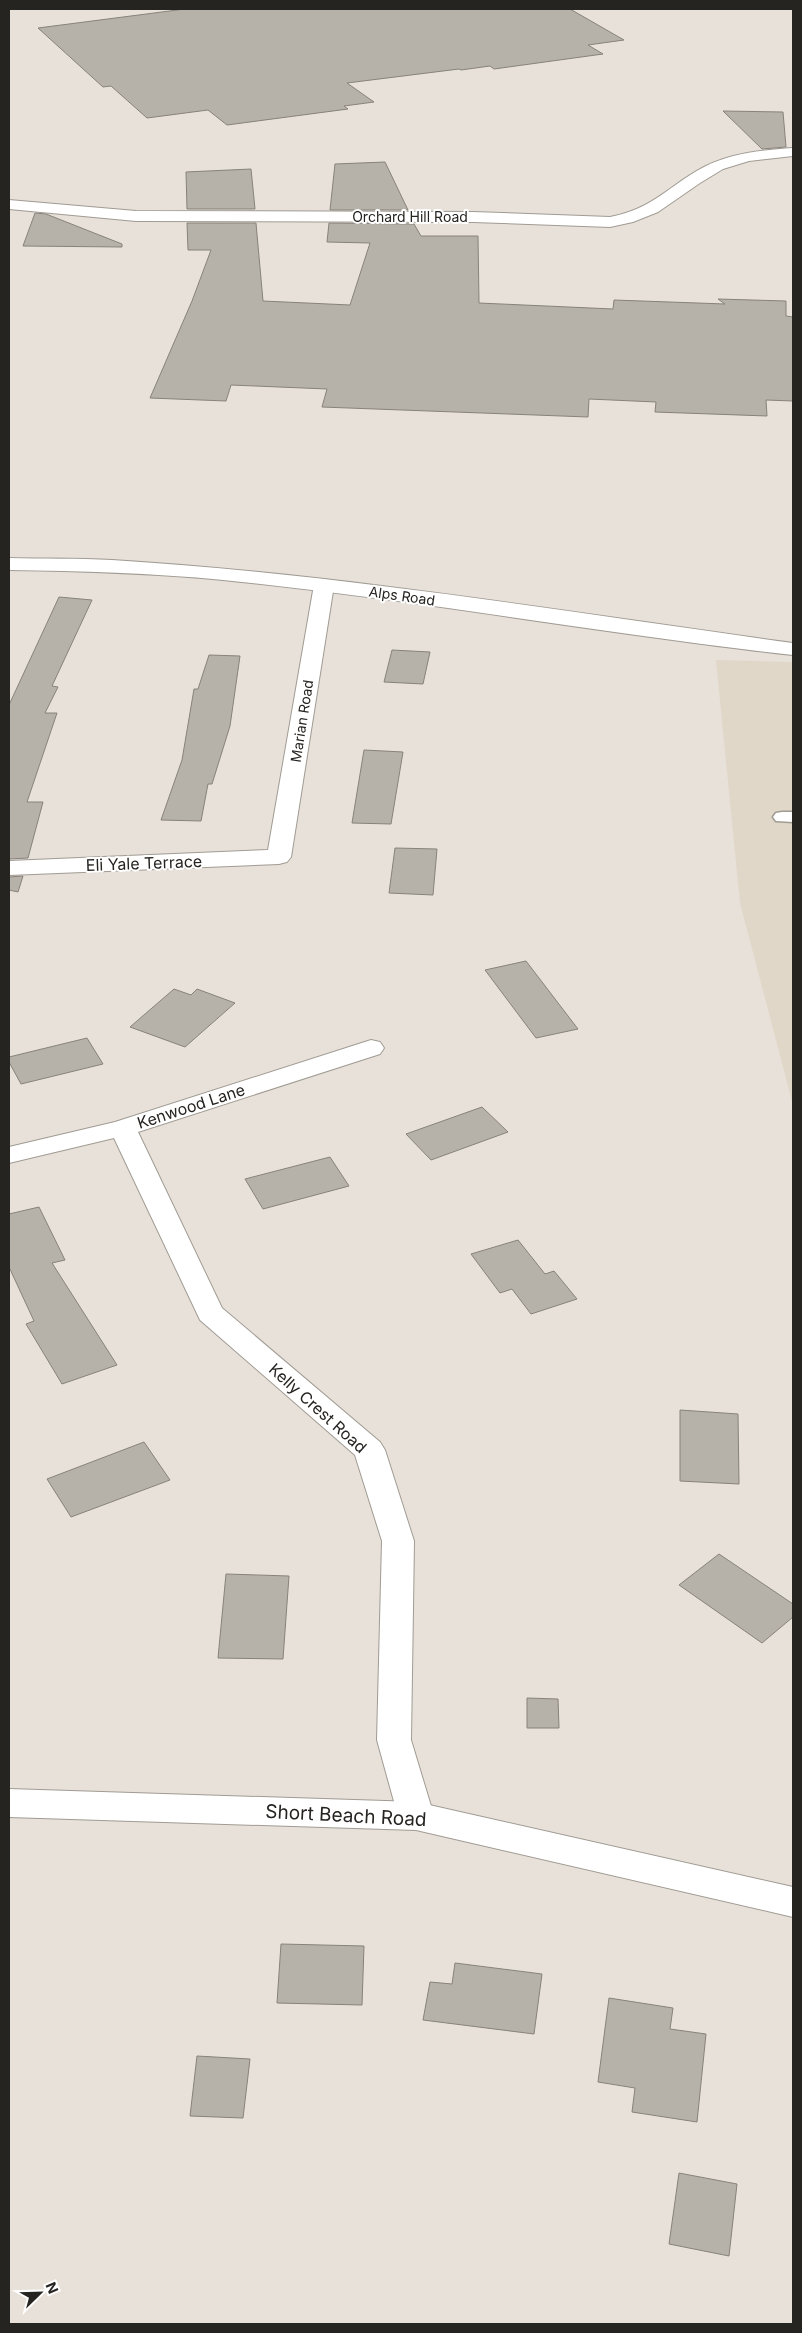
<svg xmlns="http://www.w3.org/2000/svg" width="802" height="2333" font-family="Inter,sans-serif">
<rect width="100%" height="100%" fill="#e7e1d9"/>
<path fill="#e1d7c8" d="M716 660 793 662V1105L740 903Z"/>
<path fill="#b6b1a9" stroke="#87827b" d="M185 9H570L624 40 588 45 603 54 494 69 490 66 461 70 459 69 347 83 374 102 344 106 348 109 227 125 208 110 147 118 111 86 103 87 38 28Z
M723 111 783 112 786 147 762 149Z
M385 162 408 210H330L335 164Z
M251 169 255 209H187L186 172Z
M35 213 46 214 122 244V247L23 246Z
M187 223H256L263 301 350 305 370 243 327 242 329 223 414 224 421 236H478L479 303 613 309 614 300 725 304 718 299 786 301V316L793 317V401L766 400 767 416 655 412 656 402 589 399 588 417 322 407 327 389 231 385 226 401 150 398 192 301 211 250H188Z
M59 597 92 600 52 686 58 687 45 713H57L27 802H43L28 858 9 859V705Z
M392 650 430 652 423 684 384 682Z
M209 655 240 656 230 726 212 784H208L201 821 161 820 182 760 194 689H198Z
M364 750 403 752 391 824 352 823Z
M395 848 437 849 433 895 389 893Z
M23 876 18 892 9 890V877Z
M526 961 578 1029 536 1038 485 970Z
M174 989 191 995 197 989 235 1003 185 1047 130 1027Z
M87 1038 103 1064 21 1084 9 1062V1057Z
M482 1107 508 1132 431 1160 406 1134Z
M330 1157 349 1186 263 1209 245 1179Z
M39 1207 65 1260 52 1263 117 1365 62 1384 26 1324 34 1321 9 1267V1214Z
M518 1240 545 1274 554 1271 577 1299 531 1314 512 1289 500 1293 471 1254Z
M680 1410 738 1414 739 1484 680 1481Z
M144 1442 170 1480 71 1517 47 1479Z
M719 1554 793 1604V1617L762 1643 679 1585Z
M226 1574 289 1576 283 1659 218 1658Z
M527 1698 558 1699 559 1728H527Z
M281 1944 364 1946 362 2005 277 2003Z
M455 1963 542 1974 534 2034 423 2020 430 1982 452 1984Z
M609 1998 673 2008 670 2029 706 2034 697 2122 632 2112 635 2088 598 2082Z
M197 2056 250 2059 243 2118 190 2116Z
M679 2173 737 2184 729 2256 669 2244Z"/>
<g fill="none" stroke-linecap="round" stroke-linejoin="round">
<g stroke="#a09b93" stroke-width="3">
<path id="lane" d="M782 812H793V822L776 821 773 817 776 813Z"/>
</g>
<g stroke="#a09b93" stroke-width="2">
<path id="street" d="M793 148V156L749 161 723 169 700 183 658 212 633 222 610 227 473 222 136 221 9 209V200L136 211 473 212 610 217C653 209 668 186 704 167 731 153 763 150 793 148Z
M324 579 331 581 334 585 291 857 287 862 279 864 9 875V861L268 850 314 585 317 581Z
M371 1040 380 1042 384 1048 380 1054 138 1132 222 1308 380 1442 385 1450 414 1541 411 1740 434 1816 429 1826 416 1830 403 1826 398 1816 377 1740 382 1541 355 1455 200 1320 114 1138 9 1163V1147L115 1122Z"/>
</g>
<g stroke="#a09b93" stroke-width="2">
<path id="secondary" d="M9 558C43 559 78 558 112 560 340 574 567 612 793 643V655C603 634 414 599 223 580 152 573 80 571 9 570Z
M9 1789 416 1802 793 1887V1917L416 1830 9 1817Z"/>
</g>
<use href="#lane" fill="#fff" fill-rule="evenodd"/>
<use href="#street" fill="#fff" fill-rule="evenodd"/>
<use href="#secondary" fill="#fff" fill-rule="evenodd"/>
</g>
<g text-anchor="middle" stroke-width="4" stroke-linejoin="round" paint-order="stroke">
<g font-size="14" fill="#262421" stroke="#fff">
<text x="410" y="222">Orchard Hill Road</text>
<text transform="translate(402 596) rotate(8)" y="5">Alps Road</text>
<text transform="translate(302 721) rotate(-81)" y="5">Marian Road</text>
</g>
<g font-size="16" fill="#262421" stroke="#fff">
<text transform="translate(144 863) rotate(-2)" y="6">Eli Yale Terrace</text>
<text transform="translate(191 1106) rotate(-18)" y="6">Kenwood Lane</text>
<text transform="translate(318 1408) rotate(42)" y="6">Kelly Crest Road</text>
</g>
<g font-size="19" fill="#262421" stroke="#fff">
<text transform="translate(346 1815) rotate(3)" y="7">Short Beach Road</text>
</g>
</g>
<rect width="802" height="2333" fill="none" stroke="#262421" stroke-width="20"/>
<g transform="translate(40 2293) rotate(67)" stroke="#ffffff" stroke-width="4" paint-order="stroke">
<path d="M0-4L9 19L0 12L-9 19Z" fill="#262421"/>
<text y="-8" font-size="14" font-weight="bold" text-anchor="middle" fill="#262421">N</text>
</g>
</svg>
